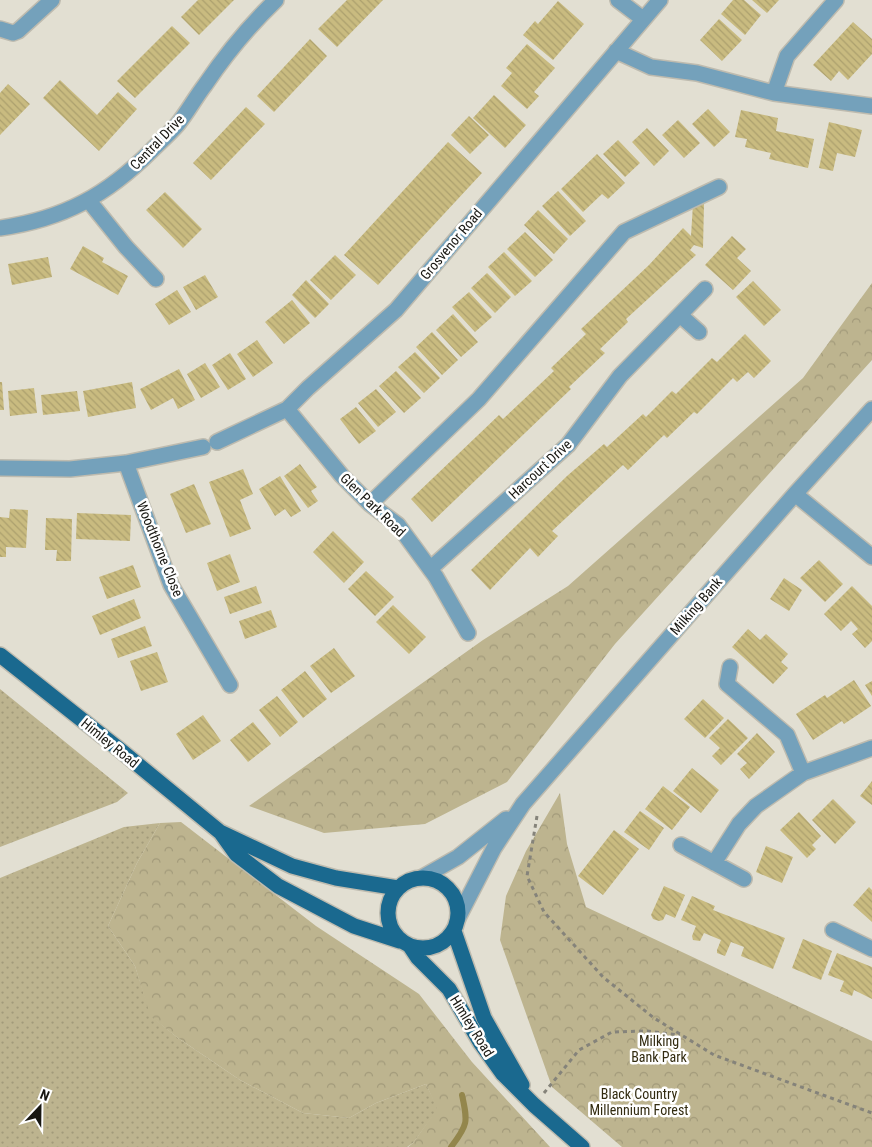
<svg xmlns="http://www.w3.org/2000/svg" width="872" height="1147" font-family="'Roboto Condensed',sans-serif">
<defs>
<pattern id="grass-dots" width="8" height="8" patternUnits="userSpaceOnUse" patternTransform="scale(1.25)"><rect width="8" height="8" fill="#bdb48f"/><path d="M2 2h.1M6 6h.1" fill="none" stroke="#a29a7a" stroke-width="1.8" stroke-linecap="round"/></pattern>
<pattern id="forest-crowns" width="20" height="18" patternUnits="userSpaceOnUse" patternTransform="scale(1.25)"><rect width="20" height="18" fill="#bdb48f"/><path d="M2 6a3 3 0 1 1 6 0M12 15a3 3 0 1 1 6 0" fill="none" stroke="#a29a7a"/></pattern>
<pattern id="building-back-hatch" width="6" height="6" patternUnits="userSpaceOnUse" patternTransform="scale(1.25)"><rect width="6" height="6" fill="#c9bb80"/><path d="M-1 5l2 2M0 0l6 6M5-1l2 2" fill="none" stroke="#aca06e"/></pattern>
</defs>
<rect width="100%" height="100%" fill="#e2dfd2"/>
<path fill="url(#grass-dots)" d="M0 689 128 793 117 802 0 847Z
M160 823 137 863 108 926 135 966 151 1016 178 1038 240 1080 303 1113 349 1118 376 1103 426 1084 438 1109 413 1143 407 1147H0V878L124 827Z"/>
<path fill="url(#forest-crowns)" d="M872 283V360L615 644 507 782 425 824 324 833 249 806 483 640 568 586 803 378Z
M560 793 567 844 586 907 872 1041V1147H622L552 1087 500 940 506 896 526 851Z
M181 822 316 926 419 994 472 1062 550 1147H408L413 1143 437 1109 426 1084 376 1103 349 1118 303 1113 240 1080 178 1038 150 1016 135 966 108 926 137 863 160 823Z"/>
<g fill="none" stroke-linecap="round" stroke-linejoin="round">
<path stroke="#93864c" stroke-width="6" d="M451 1147C468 1125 468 1122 462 1095"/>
</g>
<path fill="url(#building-back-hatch)" d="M198 0H234L199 35 181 17Z
M347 0H383L337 47 318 29Z
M733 0H744L761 15 745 35 721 14Z
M752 0H779L767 13Z
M558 1 584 24 553 60 523 35 535 21 538 24Z
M719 19 742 40 722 61 700 40Z
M853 22 872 39V54L848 80 839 71 831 81 813 65Z
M172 26 190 43 135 98 117 81Z
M310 39 327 56 274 112 257 96Z
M527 44 555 68 534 92 539 96 527 109 501 86 512 73 506 68Z
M60 80 97 115 118 92 137 109 99 151 43 98Z
M8 84 30 104 0 135V93Z
M494 95 526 125 505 148 473 118Z
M246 107 265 124 211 180 193 163Z
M708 109 730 132 714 147 692 124Z
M741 110 778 118 776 131 814 139 808 168 769 159 771 153 745 147 747 139 735 137Z
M469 116 489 135 470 154 451 135Z
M678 120 700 143 684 158 662 135Z
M829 122 862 130 855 157 837 153 833 171 819 168Z
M647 128 669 151 654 166 632 142Z
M618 140 640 163 625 177 603 154Z
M448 142 482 173 378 285 344 255Z
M597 154 625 183 608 199 602 194 583 212 561 189Z
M558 191 586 221 570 236 542 206Z
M165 192 202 229 183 248 146 210Z
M693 204H704L703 248 694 245 690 250 696 255 626 319 628 322 600 349 605 353 569 387 571 389 432 522 411 499 499 415 503 419 554 371 551 368 586 334 581 329 649 265 683 228 691 236Z
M538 210 568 239 554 254 524 225Z
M525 232 553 260 535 277 507 249Z
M732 236 746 249 737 258 751 271 733 290 705 265Z
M83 246 104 258 102 262 128 276 118 295 70 269Z
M504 252 532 281 515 296 488 267Z
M335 255 356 275 331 300 310 280Z
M48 257 52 277 12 285 8 264Z
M487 273 511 297 495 313 471 288Z
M205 275 218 297 196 310 183 287Z
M306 280 329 304 315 318 292 295Z
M753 281 781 310 764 326 736 297Z
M177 290 191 312 169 325 155 304Z
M469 292 492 317 475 332 452 307Z
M292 300 310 323 284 344 265 322Z
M453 314 478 342 461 357 436 330Z
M432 332 458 360 442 375 416 347Z
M745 334 771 361 754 378 748 372 737 382 733 378 697 414 694 412 667 438 664 435 628 470 623 465 552 531 558 536 538 557 530 548 490 590 471 570 567 476 604 444 607 447 643 414 646 417 672 391 676 394 712 358 717 362Z
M257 340 273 363 253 377 237 354Z
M415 352 440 378 424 393 398 367Z
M230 353 246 379 228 390 212 365Z
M205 363 220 387 201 398 187 374Z
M179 369 195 400 178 409 173 398 151 410 140 389Z
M396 371 421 398 404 413 379 386Z
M0 382H2L4 410H0Z
M132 382 136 408 88 417 83 391Z
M34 388 37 413 10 416 8 391Z
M376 389 396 412 378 427 358 403Z
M77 391 80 411 43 415 41 395Z
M356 407 376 431 359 444 340 419Z
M300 464 317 487 311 491 318 501 308 508 284 476Z
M243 469 253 494 240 500 251 529 230 537 209 482Z
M280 476 301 511 291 517 285 509 275 516 259 489Z
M194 484 211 524 186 533 170 494Z
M10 509 28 510 26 548 6 547V557H0V517L9 518Z
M77 513 131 515 130 541 76 539Z
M46 518 72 519 71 561H56L57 550H45Z
M333 531 364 562 344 583 313 552Z
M230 554 240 582 217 591 207 563Z
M819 560 843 584 825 602 800 578Z
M133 565 141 587 107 599 99 577Z
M366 571 394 597 375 616 348 589Z
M784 578 802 590 789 611 770 599Z
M256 586 262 603 230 614 224 597Z
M852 586 872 606V641L865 648 852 634 858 629 851 621 841 631 824 614Z
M134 599 141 618 100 635 92 616Z
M393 605 426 637 409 654 376 622Z
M271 610 277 627 245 639 239 621Z
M145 626 152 646 118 658 111 639Z
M748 629 760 640 766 634 788 654 781 662 788 668 773 684 732 647Z
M334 648 355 676 331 693 310 666Z
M157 652 168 682 141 691 130 661Z
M305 671 327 699 303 718 281 690Z
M854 680 871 706 844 724 842 721 813 740 796 714 825 695 827 698Z
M872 681V696L865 685Z
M277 696 298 722 280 737 259 710Z
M703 699 724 718 705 738 684 719Z
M203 715 221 741 193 760 176 734Z
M728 719 748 738 721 765 712 756 720 748 709 738Z
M253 722 271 744 248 762 230 740Z
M757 733 775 752 749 779 740 769 747 763 737 754Z
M692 768 719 790 701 813 673 791Z
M872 781V805L860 796Z
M663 786 690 807 672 830 645 809Z
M833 799 856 822 835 844 812 820Z
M640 811 664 828 649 850 624 832Z
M799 812 821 836 812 845 816 849 807 858 780 830Z
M614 830 639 849 603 895 578 876Z
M766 846 793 857 782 883 756 872Z
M664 886 685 895 675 918 666 914 663 920 659 921 653 919 651 915Z
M869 887 872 890V922L853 905Z
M692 896 715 906 713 910 785 938 773 969 741 956 744 947 731 942 725 956 717 953V950L721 940 704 933 700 941 693 940 692 936 696 926 681 920Z
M803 939 832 951 821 980 792 968Z
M837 953 872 967V999L854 990 852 996 840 991 844 981 828 975Z"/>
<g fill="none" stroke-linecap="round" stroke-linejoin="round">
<g stroke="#bebbaf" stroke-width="18">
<path id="minor" d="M618 0 643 19
M0 29 13 33 18 31 52 0
M616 51 651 67 697 73 774 93 872 106
M774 93 787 56 836 0
M89 201 126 247 156 279
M0 228C64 219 107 195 152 150 160 142 169 134 177 125 187 113 195 98 205 85 226 54 249 26 276 0
M680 315 699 332
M287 409 342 476 370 504 398 525 436 577 468 633
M217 442 287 409 308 388 396 310 660 0
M126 463 171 585 230 685
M0 468 70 469 126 463 203 447
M795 494 872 557
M370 504 479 399 624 232 719 187
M430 569 568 445 620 376 705 289
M730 667 727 684 787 735 803 773
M681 845 744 879
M714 863 739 824 756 806 803 773 872 748
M421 878 458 857 506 819
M458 918 494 848 523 804 795 494 872 409
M833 930 872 949"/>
</g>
<g stroke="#bebbaf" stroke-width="18">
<path id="major" d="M0 655 120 750 220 832 292 866 336 878 398 888
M221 833 236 854 278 886 354 926 400 941
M388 913a35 35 0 1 1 70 0a35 35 0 1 1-70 0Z
M454 931 484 1018 522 1085
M410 946 418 958 449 989 480 1042 503 1074 534 1105 582 1147"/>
</g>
<path stroke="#85837a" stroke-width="3" stroke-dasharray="4 4" stroke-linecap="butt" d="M537 816 527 876 544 912 603 977 654 1018 714 1055 872 1113
M544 1093 579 1050 612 1032 646 1031 680 1035"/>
<use href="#minor" stroke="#74a1bb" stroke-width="15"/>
<use href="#major" stroke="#1a698f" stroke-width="15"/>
</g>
<g text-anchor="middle" stroke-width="5" stroke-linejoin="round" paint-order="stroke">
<g font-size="14" fill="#181712" stroke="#fff">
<text transform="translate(157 142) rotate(-46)" y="5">Central Drive</text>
<text transform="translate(451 244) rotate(-50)" y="5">Grosvenor Road</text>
<text transform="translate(540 469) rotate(-43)" y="5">Harcourt Drive</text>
<text transform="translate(373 505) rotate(44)" y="5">Glen Park Road</text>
<text transform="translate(160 549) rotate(68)" y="5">Woodthorne Close</text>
<text transform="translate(696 606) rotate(-49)" y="5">Milking Bank</text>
<text transform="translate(110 743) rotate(39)" y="5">Himley Road</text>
<text transform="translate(472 1026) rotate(58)" y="5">Himley Road</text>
</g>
<g font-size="14" fill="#322b10" stroke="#fff">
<text x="659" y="1046">Milking<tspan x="659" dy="16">Bank Park</tspan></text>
<text x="639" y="1099">Black Country<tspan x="639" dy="16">Millennium Forest</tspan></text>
</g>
</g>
<g transform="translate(40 1107) rotate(22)" stroke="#ffffff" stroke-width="4" paint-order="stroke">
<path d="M0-4L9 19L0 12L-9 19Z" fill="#181712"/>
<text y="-8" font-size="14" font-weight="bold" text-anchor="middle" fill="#181712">N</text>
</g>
</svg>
